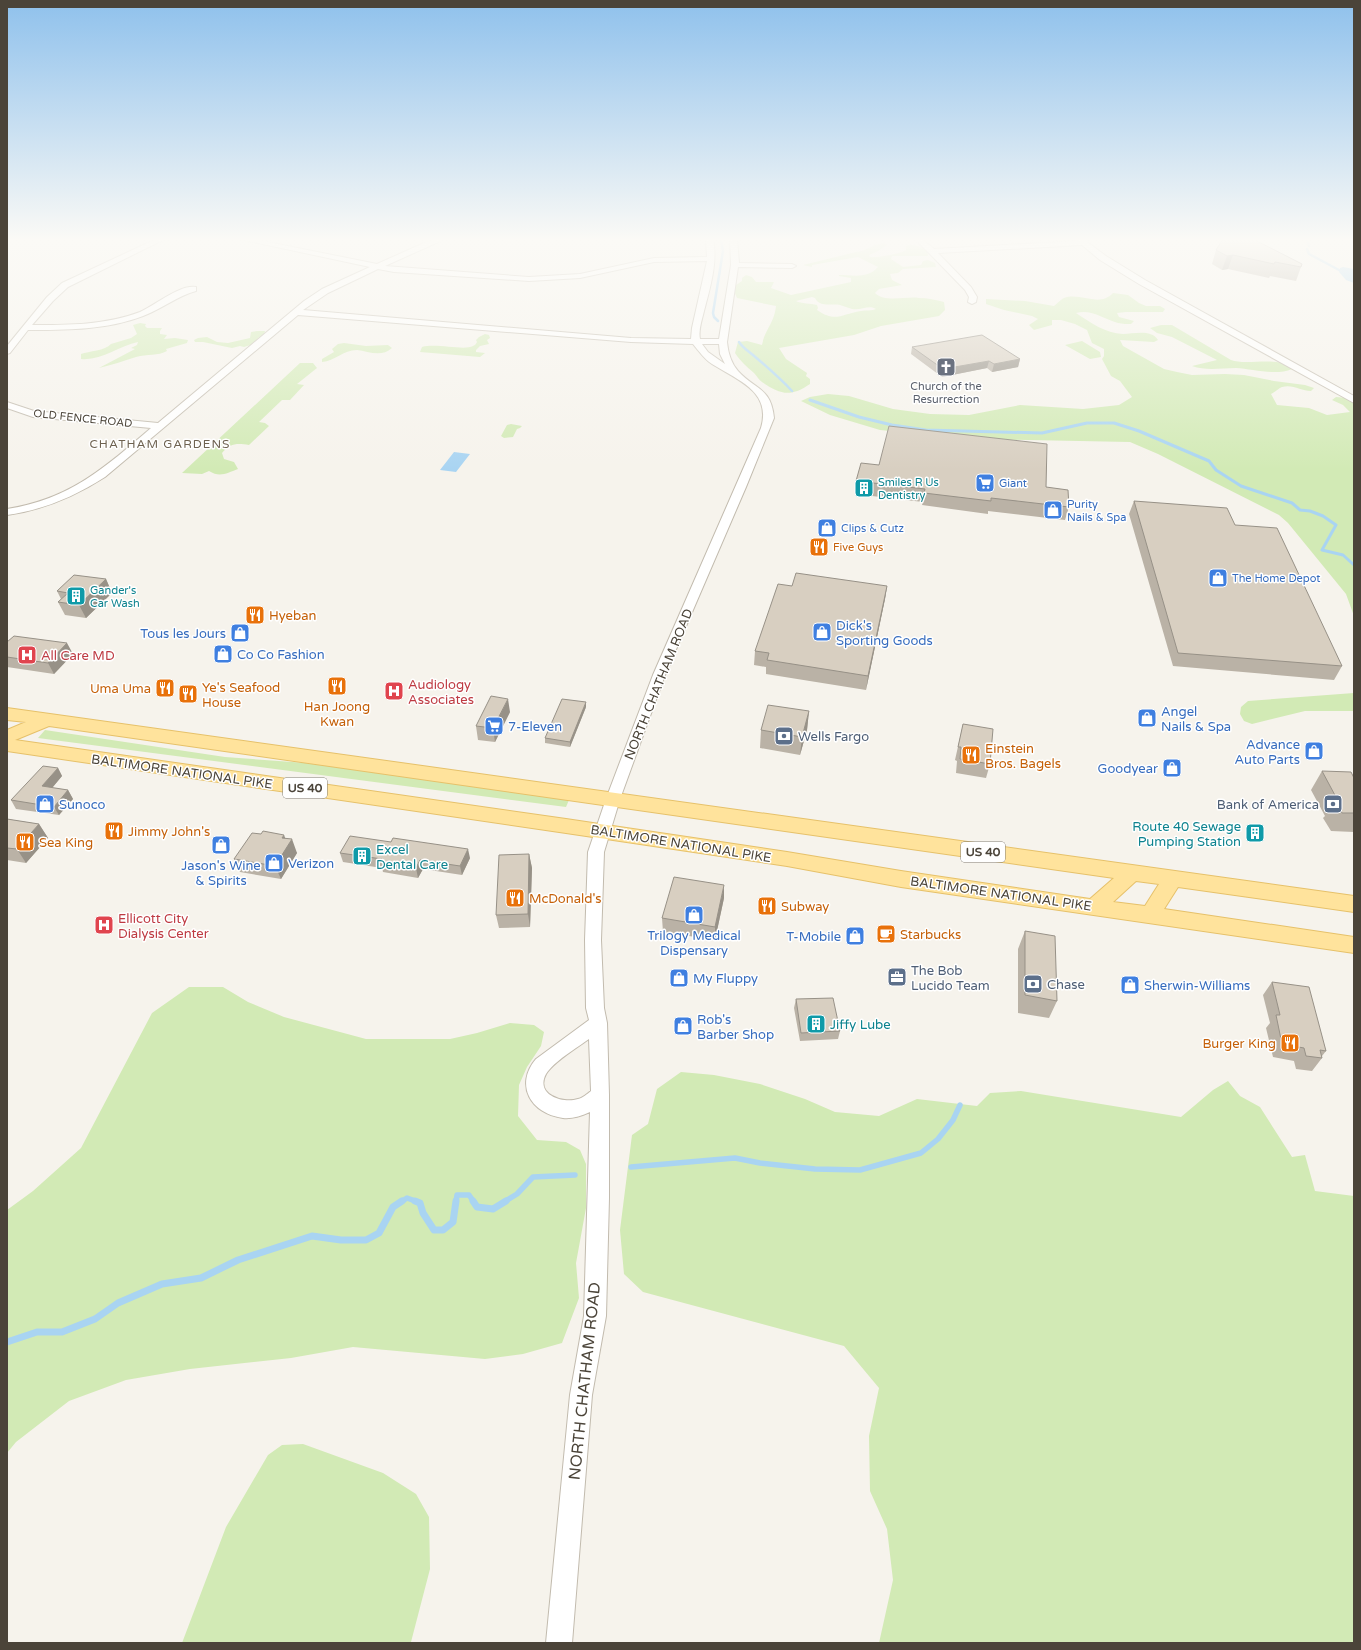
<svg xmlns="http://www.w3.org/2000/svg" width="1361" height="1650" font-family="'Varela Round',sans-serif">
<rect width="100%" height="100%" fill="#f6f3ec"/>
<path fill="#d2eab5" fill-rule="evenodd" d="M884 243 887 245 878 251 869 255 870 257C876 258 901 254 906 250V246C913 243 921 247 927 250L928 256H892L891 259 903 267 921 265 923 261 928 260 935 263 936 267 903 269 898 273 890 274 892 280 902 285 879 289 875 293C885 303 906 296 919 298 927 298 936 300 944 302L945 310 939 316 881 326 854 335 779 348 786 359 807 373 806 376 810 379V384C791 397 781 395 762 382 759 380 757 376 754 373 745 365 742 363 735 353L738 342 747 341 762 345C765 329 774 324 776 306L737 298 734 291 736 285 742 281V278L746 275 752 277 756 282H774L771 288 791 295 851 282V278L839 276V275C854 275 867 279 878 267L858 257 812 265V267L803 265 856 252C864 252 873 244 884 243ZM812 297 815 298C820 308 832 303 840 305 844 306 848 308 852 309 861 311 869 304 876 309 872 311 866 310 861 311 841 314 836 323 817 310L818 308 817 305C811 303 801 304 796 301Z
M1113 293 1128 295 1139 303 1146 306H1160L1165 309 1163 312H1126L1117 313 1119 317 1134 321 1131 324C1127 324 1123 324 1118 323 1103 319 1092 309 1076 313 1091 323 1105 333 1123 334 1134 334 1151 329 1158 340L1154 342 1120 340 1123 346 1164 369 1177 372 1192 375 1225 374 1244 375 1274 381 1305 385 1314 388 1311 391C1301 391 1293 384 1282 387 1279 388 1275 392 1271 394L1277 405 1309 408 1327 415 1350 412 1343 405 1332 400 1336 397 1348 398 1354 401V616L1346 594 1288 523 1279 515 1158 454 1130 442 971 439 880 430 830 415 801 401 810 397 828 394 849 396 893 409 930 414 969 415 1020 405 1083 409 1119 405 1132 397 1120 381 1111 376 1102 359 1104 356V349L1092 343 1087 330 1075 324 1061 320H1052V325L1034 330 1029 325 1038 319 1032 316 1004 310 986 304V299L1025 301 1054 306C1057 304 1061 299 1064 298 1081 292 1099 308 1113 293Z
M140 323 146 324 145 326 147 328H162L160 331V334L167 335 164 339 175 338 188 340 187 343 166 349 167 351C158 356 147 354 136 357 123 361 112 365 99 368L135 349 131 348 137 345 138 342C119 346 101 361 81 359V354C89 351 105 351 111 344L131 338 137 334 133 325Z
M1161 325H1172L1231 360C1247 366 1280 355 1292 369 1276 376 1252 369 1236 368 1221 368 1206 371 1192 366L1217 360 1172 337 1157 333 1150 328Z
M257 331H265L264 335 258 338 257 343 244 347 240 346 232 348 203 342H195L194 340 198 338 207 337 217 342 228 343 250 338 251 332Z
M485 334 489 335 490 338 487 340 489 344 480 346 476 350V352L485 353 480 357 420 352 422 347C437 343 464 351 473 346 475 345 476 344 477 342L476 340 479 337Z
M1082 341 1100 352 1101 357 1090 359 1065 345Z
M344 343 366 346 388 345 392 348C381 358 368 351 357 350 343 350 335 361 322 362V359L334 352 332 349 338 344Z
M300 363H313L317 368 297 384 304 385 290 400H282L259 422 265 423 269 426 249 445C237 443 230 443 222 453L224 459 234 462 238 469C227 473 220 478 209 471L202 474 182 473Z
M511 424 522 426 520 428 517 429 513 437 504 438 501 436 507 425Z
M1354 693V711H1305L1252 724 1244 721 1240 714 1241 707 1248 701Z
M45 730 225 757 306 763 569 800 566 807 38 738Z
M189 987H223L248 1002 284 1017 366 1039H450L477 1033 510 1023 534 1025 544 1032 541 1046 527 1067 519 1085 518 1116 537 1140 566 1142 580 1150 586 1164V1208L576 1263 579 1298 562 1343 523 1354 485 1359 353 1347 291 1358 190 1369 126 1380 69 1401 16 1442 7 1453V1210L33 1191 81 1148 152 1013Z
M681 1072 714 1075 760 1084 805 1099 835 1112 879 1116 917 1099 977 1106 990 1093 1021 1091 1181 1117 1213 1090 1228 1081 1240 1096 1260 1107 1292 1157 1305 1155 1315 1191 1354 1196V1643H879L893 1580 887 1529 870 1491 869 1436 879 1388 844 1346 643 1292 624 1274 620 1230 632 1135 648 1124 657 1089Z
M303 1444 383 1473 416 1494 429 1517 430 1569 411 1642 182 1643 226 1527 268 1455 282 1445Z"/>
<path fill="#a9d4f2" d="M1343 267 1354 269V283L1346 280 1339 272 1340 268Z
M454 452 470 454 456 472 440 470Z"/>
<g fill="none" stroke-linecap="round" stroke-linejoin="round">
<path stroke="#a9d4f2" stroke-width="2.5" d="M1307 239 1309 246
M1307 249 1309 254 1339 270
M718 321 714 317 713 313 723 251 721 239
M739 342C743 348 747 350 753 355 766 366 780 378 792 391"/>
<path stroke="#a9d4f2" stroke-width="3" d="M810 400 859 417 892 425 926 430 1042 433 1087 423H1114L1139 431 1209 461 1216 470 1241 486 1292 503 1300 510 1310 511 1323 516 1336 525 1322 550 1343 555 1354 565"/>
<path stroke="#a9d4f2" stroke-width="5.5" d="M631 1167 735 1158 760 1163 815 1169 860 1170 921 1153 938 1139 953 1120 960 1105
M401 1202 407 1198 418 1202
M456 1202 457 1195H469L474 1202
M504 1202 517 1194 533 1177 575 1175"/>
<path stroke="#a9d4f2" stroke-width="7" d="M415 1201 420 1203 423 1213 434 1230H443L453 1222 456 1201
M473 1201 477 1207 493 1209 506 1201
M7 1342 37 1332H62L95 1319 118 1303 162 1284 201 1278 238 1260 312 1236 341 1240H366L379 1233 393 1207 402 1201"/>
<g stroke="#c2bbae" stroke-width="2">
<path id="minor" d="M156 239H165L68 287 53 301 32 325C68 325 106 325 140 312 154 306 180 284 196 287V291C177 296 162 309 143 316 107 330 67 330 28 330L10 353 7 354V346L47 297 62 283Z
M239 239H253L377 264 424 243 434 239H445L385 266 529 277 580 274 654 258 707 257 706 239H713C718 262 710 288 704 311 702 320 698 330 700 339H719L731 265 730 239H737L739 263 792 264 796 266 792 268 738 267 727 342C728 352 731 363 738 371 755 390 771 387 774 418L746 487 665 675 620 799 604 852 601 940 604 1008 607 1023 609 1095V1198L606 1316 592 1395 572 1643H546L570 1395 584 1316 590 1112C581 1116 572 1119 563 1118 531 1114 514 1085 536 1059L589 1020 586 1008 585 940 588 852 606 799 653 675 761 428C772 391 737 380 712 364 704 359 699 351 693 344L631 342 298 315 105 477C74 497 43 510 7 515V509C71 499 104 468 151 428L33 417 7 408V402L34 411 158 423 304 301 322 289 370 267ZM707 261 692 328 691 339 631 338 303 310 328 293 378 269 394 272 529 281 580 278 654 262ZM702 344H719L720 354 725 364 708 352ZM589 1039 591 1091C587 1094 583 1098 578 1099 562 1104 535 1094 546 1074 553 1062 578 1047 589 1039Z
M915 239H922L934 249 1076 241 1075 239H1083L1106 256 1145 280 1354 396V403L1139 284 1100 260 1082 245 938 253 971 287 977 297 976 302 972 304 968 302 969 297 965 290 929 253Z"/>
</g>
<g stroke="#e6c16a" stroke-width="2">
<path id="major" d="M7 708 1354 896V912L1178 887 1164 909 1354 937V953L901 887 787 866 566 833 7 751V730L26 722 7 720ZM49 726 1114 878 1090 899 901 871 787 852 566 819 15 740ZM1136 881 1159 884 1145 906 1113 902Z"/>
</g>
<use href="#minor" fill="#fff" fill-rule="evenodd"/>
<use href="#major" fill="#ffe39c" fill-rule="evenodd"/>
</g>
<path fill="#bab2a6" d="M1216 250 1302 264 1296 281 1270 276 1269 278 1228 269 1222 270 1212 264Z
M912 347 1020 359 1018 367 992 372 987 368 942 377 911 354Z
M856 481 1046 487 1069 507 1065 520 988 511V514L922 505 923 502 855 494Z
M1134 501 1235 525 1342 666 1334 680 1173 666 1129 514Z
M106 579 112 593 86 618 65 615 58 602 61 599 57 591Z
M792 586H887L885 599 866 690 766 674V667L754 665 755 651Z
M7 642 73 654 54 674 7 667Z
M586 707 570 747 545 743V738Z
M809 711 807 730 800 755 760 748 761 730Z
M510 712 495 742 478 740 476 726Z
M963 724 990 764 986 778 956 773 957 761 955 760Z
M58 768 62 776 52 788 68 790 73 799 59 815 16 809 11 800Z
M1322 771 1354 778V832L1331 831 1323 818 1325 816 1311 790Z
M7 819 39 824 48 838 26 863 7 860Z
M285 838 297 853 281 879 240 872 234 859Z
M340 853 470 858 462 875 423 869 418 878 383 872 382 868 343 862Z
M529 854 532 868 530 927 499 928 496 915Z
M724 898 715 940 663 932 662 918Z
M1025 931 1057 1001 1049 1018 1018 1013V949Z
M1272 982 1326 1051 1322 1056V1058L1312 1071 1296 1069 1294 1061 1273 1057 1266 1028 1270 1023 1263 995Z
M796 999 840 1031 838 1039 800 1041 794 1008Z"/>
<path fill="#979187" d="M1233 255 1228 269 1222 270 1227 256Z
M1020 359 1018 367 992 372 994 364Z
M989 361 987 368 942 377 943 369Z
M106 579 112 593 86 618 79 605Z
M887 586 885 599 866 690 868 676Z
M67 643 73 654 54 674 48 663Z
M508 699 510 712 495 742 493 728Z
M586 702V707L570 747V742Z
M809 711 807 730 800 755 802 737Z
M58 768 62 776 47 794 42 786Z
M68 790 73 799 59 815 54 807Z
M39 824 48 838 26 863 17 849Z
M284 835 288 845 292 839 297 853 281 879 275 866 282 838Z
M468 849 470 858 462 875 460 866Z
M529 854 532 868 530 927 528 914Z
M420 860 423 869 418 878 416 868Z
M724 885V898L715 940V927Z"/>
<path fill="#d8cfc1" stroke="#979187" d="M1223 239H1253L1302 264 1301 267 1275 262 1274 264 1233 255 1227 256 1216 250Z
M982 335 1020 359 994 364 989 361 943 369 912 347Z
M889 426 1047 444 1046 487 1068 490 1069 507 991 498V501L924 493 925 489 856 481 861 463 879 465Z
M1134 501 1227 508 1235 525 1277 528 1342 666 1178 653Z
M796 573 887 586 868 676 767 660 769 653 755 651 778 584 792 586Z
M74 575 106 579 79 605 58 602 68 593 57 591Z
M14 636 67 643 48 663 7 657V642Z
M491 696 508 699 493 728 476 726Z
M562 699 586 702 570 742 545 738Z
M768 705 809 711 802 737 761 730Z
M963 724 993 729 990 764 960 759 961 747H958Z
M43 766 58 768 42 786 68 790 54 807 11 800Z
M1322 771 1351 772 1354 778V813H1342L1335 799H1337Z
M7 819 39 824 17 849 7 848Z
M263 831 284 835 282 838 292 839 275 866 234 859 252 833 261 834Z
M350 836 391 842 393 838 468 849 460 866 420 860 416 868 380 862 382 859 340 853Z
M529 854 528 914 496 915 499 855Z
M674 877 724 885 715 927 662 918Z
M1025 931 1055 936 1057 1001 1025 995Z
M1272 982 1309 987 1326 1051 1320 1050 1322 1058 1306 1056 1304 1048 1282 1044 1276 1015H1280Z
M833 998 840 1031 801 1033 796 999Z"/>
<linearGradient id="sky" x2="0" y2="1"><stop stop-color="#8fc1ec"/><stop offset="0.51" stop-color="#fbfaf6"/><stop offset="1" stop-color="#fbfaf6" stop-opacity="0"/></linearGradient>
<rect width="1361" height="470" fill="url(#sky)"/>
<defs>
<g id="church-square" transform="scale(1)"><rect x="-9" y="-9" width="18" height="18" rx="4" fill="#6b7280" stroke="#fff"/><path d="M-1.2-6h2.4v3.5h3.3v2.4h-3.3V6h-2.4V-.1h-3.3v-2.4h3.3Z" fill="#fff"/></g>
<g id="supermarket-square" transform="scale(1)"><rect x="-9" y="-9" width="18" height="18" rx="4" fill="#3f7fe0" stroke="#fff"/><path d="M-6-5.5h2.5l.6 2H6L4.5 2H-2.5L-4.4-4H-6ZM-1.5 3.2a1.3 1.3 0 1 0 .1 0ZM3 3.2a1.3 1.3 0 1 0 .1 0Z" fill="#fff"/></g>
<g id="building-square" transform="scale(1)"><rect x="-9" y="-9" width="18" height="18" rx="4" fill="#0f9aa8" stroke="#fff"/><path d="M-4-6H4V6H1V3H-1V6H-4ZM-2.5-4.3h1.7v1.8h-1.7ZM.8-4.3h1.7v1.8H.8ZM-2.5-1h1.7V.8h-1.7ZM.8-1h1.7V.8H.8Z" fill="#fff"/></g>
<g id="shop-square" transform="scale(1)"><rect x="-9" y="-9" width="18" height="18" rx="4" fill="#3f7fe0" stroke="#fff"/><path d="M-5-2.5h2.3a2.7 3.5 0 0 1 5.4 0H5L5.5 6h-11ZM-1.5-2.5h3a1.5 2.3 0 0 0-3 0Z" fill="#fff"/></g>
<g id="restaurant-square" transform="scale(1)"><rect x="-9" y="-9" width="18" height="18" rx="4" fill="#e8710a" stroke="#fff"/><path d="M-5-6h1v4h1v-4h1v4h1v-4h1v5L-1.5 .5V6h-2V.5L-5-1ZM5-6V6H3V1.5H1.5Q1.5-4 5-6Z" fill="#fff"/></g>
<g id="hospital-square" transform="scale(1)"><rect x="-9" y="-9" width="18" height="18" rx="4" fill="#e0444e" stroke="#fff"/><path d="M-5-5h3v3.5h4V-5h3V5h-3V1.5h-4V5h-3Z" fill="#fff"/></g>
<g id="bank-square" transform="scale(1)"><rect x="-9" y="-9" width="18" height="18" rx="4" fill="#5c6f8a" stroke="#fff"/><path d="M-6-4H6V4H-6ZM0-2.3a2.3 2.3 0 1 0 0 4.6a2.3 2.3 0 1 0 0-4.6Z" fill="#fff"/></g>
<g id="cafe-square" transform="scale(1)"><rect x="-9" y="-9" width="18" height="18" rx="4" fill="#e8710a" stroke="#fff"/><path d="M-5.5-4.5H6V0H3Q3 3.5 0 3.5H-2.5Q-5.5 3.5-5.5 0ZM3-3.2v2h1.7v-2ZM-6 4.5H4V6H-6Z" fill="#fff"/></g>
<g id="office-square" transform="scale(1)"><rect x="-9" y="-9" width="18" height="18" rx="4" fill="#5c6f8a" stroke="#fff"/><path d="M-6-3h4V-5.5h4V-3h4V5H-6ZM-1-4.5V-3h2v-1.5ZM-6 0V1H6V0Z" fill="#fff"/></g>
</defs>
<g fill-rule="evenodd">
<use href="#church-square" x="946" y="367"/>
<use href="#supermarket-square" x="985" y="483"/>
<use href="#building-square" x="864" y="488"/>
<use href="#shop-square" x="1053" y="510"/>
<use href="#shop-square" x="827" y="528"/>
<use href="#restaurant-square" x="819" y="547"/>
<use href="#shop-square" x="1218" y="578"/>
<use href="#building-square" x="76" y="596"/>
<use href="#restaurant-square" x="255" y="615"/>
<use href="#shop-square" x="822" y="632"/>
<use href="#shop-square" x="240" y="633"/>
<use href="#shop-square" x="223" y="654"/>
<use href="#hospital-square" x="27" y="655"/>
<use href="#restaurant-square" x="337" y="686"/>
<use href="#restaurant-square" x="165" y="688"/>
<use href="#hospital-square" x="394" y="691"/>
<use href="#restaurant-square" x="188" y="694"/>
<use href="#shop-square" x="1147" y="718"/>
<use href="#supermarket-square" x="494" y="726"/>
<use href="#bank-square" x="784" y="736"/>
<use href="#shop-square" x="1314" y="751"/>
<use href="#restaurant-square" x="971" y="755"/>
<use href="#shop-square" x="1172" y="768"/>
<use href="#shop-square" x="45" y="804"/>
<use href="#bank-square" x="1333" y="804"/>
<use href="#restaurant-square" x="114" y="831"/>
<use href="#building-square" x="1255" y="833"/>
<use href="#restaurant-square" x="25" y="842"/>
<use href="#shop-square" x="221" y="845"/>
<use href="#building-square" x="362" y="856"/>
<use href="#shop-square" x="274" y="863"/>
<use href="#restaurant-square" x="515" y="898"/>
<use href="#restaurant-square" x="767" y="906"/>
<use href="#shop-square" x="694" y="915"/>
<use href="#hospital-square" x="104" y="925"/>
<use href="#cafe-square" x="886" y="934"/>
<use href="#shop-square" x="855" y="936"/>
<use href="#office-square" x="897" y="977"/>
<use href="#shop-square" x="679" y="978"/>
<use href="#bank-square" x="1033" y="984"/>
<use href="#shop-square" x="1130" y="985"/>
<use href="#building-square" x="816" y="1024"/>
<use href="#shop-square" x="683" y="1026"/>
<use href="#restaurant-square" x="1290" y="1043"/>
</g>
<g text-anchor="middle" stroke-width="3" stroke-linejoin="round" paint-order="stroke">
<g font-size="11" fill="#5b616d" stroke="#fff">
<text x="946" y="390">Church of the<tspan x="946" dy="13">Resurrection</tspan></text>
</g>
<g font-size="11" fill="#4b4439" stroke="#fff">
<text transform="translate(83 418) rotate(6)" y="4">OLD FENCE ROAD</text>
</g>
<g font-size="11" fill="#0d838f" stroke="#fff" text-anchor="start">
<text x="878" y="486">Smiles R Us<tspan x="878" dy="13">Dentistry</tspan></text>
<text x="90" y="594">Gander's<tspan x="90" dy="13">Car Wash</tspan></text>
</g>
<g font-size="11" fill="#366cbe" stroke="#fff" text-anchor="start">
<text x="999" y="487">Giant</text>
<text x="1067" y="508">Purity<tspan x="1067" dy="13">Nails &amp; Spa</tspan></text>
<text x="841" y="532">Clips &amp; Cutz</text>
<text x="1232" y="582">The Home Depot</text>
</g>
<g font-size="11" fill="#c56008" stroke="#fff" text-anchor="start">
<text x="833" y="551">Five Guys</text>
</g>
<g font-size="12" letter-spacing="1" fill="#6e6250" stroke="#fff">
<text x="160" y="448">CHATHAM GARDENS</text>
</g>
<g fill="#fff" stroke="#817c74" stroke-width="1">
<rect x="283" y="778" width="44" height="20" rx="3"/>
<rect x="961" y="842" width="44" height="20" rx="3"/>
</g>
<g font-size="12" font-weight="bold" fill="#4b4439">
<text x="305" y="792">US 40</text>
<text x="983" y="856">US 40</text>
</g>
<g font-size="13" fill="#c56008" stroke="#fff" text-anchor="start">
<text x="269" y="620">Hyeban</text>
<text x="202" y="692">Ye's Seafood<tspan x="202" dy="15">House</tspan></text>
<text x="151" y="693" text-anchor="end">Uma Uma</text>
<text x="337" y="711" text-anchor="middle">Han Joong<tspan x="337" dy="15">Kwan</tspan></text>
<text x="985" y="753">Einstein<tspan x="985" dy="15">Bros. Bagels</tspan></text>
<text x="128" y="836">Jimmy John's</text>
<text x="39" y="847">Sea King</text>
<text x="529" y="903">McDonald's</text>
<text x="781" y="911">Subway</text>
<text x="900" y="939">Starbucks</text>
<text x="1276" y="1048" text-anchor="end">Burger King</text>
</g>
<g font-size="13" fill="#366cbe" stroke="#fff" text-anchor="start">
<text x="836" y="630">Dick's<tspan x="836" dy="15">Sporting Goods</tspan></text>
<text x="226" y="638" text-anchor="end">Tous les Jours</text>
<text x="237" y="659">Co Co Fashion</text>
<text x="1161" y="716">Angel<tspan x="1161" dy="15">Nails &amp; Spa</tspan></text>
<text x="508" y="731">7-Eleven</text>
<text x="1300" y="749" text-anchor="end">Advance<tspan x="1300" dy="15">Auto Parts</tspan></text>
<text x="1158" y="773" text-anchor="end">Goodyear</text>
<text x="59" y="809">Sunoco</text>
<text x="288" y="868">Verizon</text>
<text x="221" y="870" text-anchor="middle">Jason's Wine<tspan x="221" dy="15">&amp; Spirits</tspan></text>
<text x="694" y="940" text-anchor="middle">Trilogy Medical<tspan x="694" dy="15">Dispensary</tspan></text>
<text x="841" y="941" text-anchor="end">T-Mobile</text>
<text x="693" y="983">My Fluppy</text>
<text x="1144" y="990">Sherwin-Williams</text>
<text x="697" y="1024">Rob's<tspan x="697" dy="15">Barber Shop</tspan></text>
</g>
<g font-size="13" fill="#be3a42" stroke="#fff" text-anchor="start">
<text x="41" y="660">All Care MD</text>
<text x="408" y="689">Audiology<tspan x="408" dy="15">Associates</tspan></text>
<text x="118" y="923">Ellicott City<tspan x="118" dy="15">Dialysis Center</tspan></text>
</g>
<g font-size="13" fill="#4b4439" stroke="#fff">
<text transform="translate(658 684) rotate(-68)" y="5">NORTH CHATHAM ROAD</text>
<text transform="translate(182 771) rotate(8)" y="5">BALTIMORE NATIONAL PIKE</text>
<text transform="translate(681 843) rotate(9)" y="5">BALTIMORE NATIONAL PIKE</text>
<text transform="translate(1001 893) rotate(8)" y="5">BALTIMORE NATIONAL PIKE</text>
</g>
<g font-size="13" fill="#4e5e75" stroke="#fff" text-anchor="start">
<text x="798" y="741">Wells Fargo</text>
<text x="1319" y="809" text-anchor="end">Bank of America</text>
<text x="911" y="975">The Bob<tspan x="911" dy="15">Lucido Team</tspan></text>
<text x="1047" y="989">Chase</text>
</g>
<g font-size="13" fill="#0d838f" stroke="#fff" text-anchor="start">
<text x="1241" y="831" text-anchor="end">Route 40 Sewage<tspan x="1241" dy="15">Pumping Station</tspan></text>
<text x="376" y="854">Excel<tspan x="376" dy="15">Dental Care</tspan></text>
<text x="830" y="1029">Jiffy Lube</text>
</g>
<g font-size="16" fill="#4b4439" stroke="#fff">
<text transform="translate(584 1381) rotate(-84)" y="6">NORTH CHATHAM ROAD</text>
</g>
</g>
<rect width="1361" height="1650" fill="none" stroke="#4b4439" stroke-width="16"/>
</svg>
